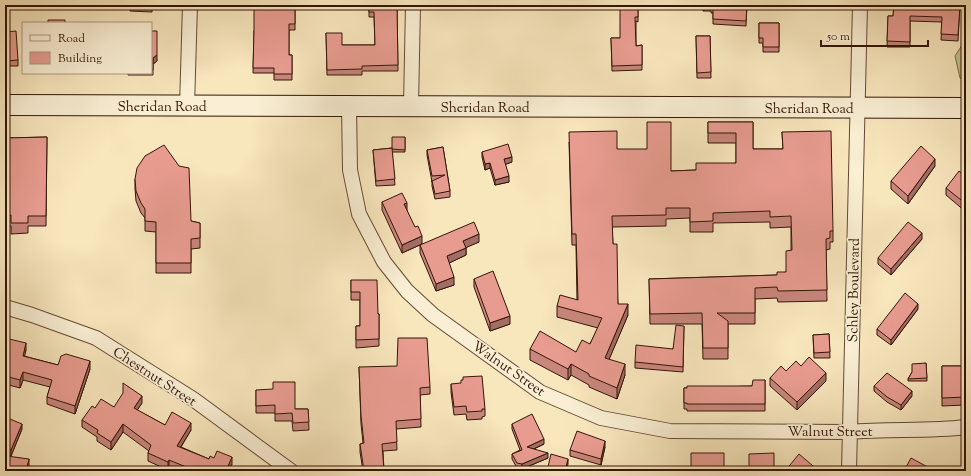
<svg xmlns="http://www.w3.org/2000/svg" width="971" height="476" font-family="'Sorts Mill Goudy',serif">
<rect width="100%" height="100%" fill="#f8e6bd"/>
<filter id="stains"><feTurbulence type="fractalNoise" baseFrequency=".005" numOctaves="4"/><feColorMatrix values="0 0 0 0 .2 0 0 0 0 .09 0 0 0 0 .02 0 0 0 .5 -.17"/></filter>
<radialGradient id="worn" r=".72"><stop offset=".6" stop-color="#630" stop-opacity="0"/><stop offset="1" stop-color="#630" stop-opacity=".3"/></radialGradient>
<path fill="#bfc48f" stroke="#7a6c4b" d="M965 5H966V81L960 78 955 56 966 39Z"/>
<g fill="none" stroke-linecap="round" stroke-linejoin="round">
<g stroke="#654934" stroke-width="16">
<path id="minor" d="M187 106 190 5
M349 106 350 170 359 214 384 262 407 291 433 315 540 392 601 418 670 431 849 432C888 428 927 432 966 427
M411 106 413 5
M5 307 32 315 96 338 193 399 291 471
M849 471 860 5"/>
</g>
<g stroke="#341507" stroke-width="22">
<path id="secondary" d="M5 105 966 108"/>
</g>
<use href="#minor" stroke="#faefd4" stroke-width="14"/>
<use href="#secondary" stroke="#faefd4" stroke-width="20"/>
</g>
<path fill="#c8867c" stroke="#341507" d="M130 5H152V12L130 11Z
M295 5V30H289V55H292V80H274V73H253L254 31 274 6Z
M369 5H397L398 71H362V75H327L326 33 342 45H375L374 17H369Z
M638 5V22L636 21V46L642 45V70L612 71 611 38H620Z
M703 5H747L746 26 713 24V13H711V11H703Z
M894 5H960L958 41 941 40 942 22 910 21V47H887L888 16H893Z
M759 23H779V52H763V43H759Z
M151 31 157 61 153 64V75H128V73H151Z
M5 32 18 60V66H5Z
M696 36H710L711 78H697Z
M708 122H753V149H783L782 132 833 231V242H830V249L826 250 827 301 778 302 777 298 755 299V324H728V359H703L702 324H650L649 279 777 275 786 272 791 250V227L770 228V222L713 223V232H690V218L666 219V226L612 227 613 244 618 304 628 315 609 359 625 375 617 399 589 387V385L571 375 568 380 530 360V349L576 352 590 344 598 328 557 317V306L577 300 576 245H572L569 142 617 149 671 171 696 170 736 163V143H708Z
M47 137 46 226H28V233L11 234V226H5V138Z
M405 137V152H392L395 185 376 186 373 150 392 148Z
M443 147 450 191V197L435 199 432 186V181V182L427 155V150Z
M482 152 512 162 505 164 509 182 495 185 490 168 485 170 482 157Z
M935 166 908 204 891 189V181Z
M966 177V212L946 195V188Z
M135 179 191 221 200 223V248L191 249V273H156V232L145 231V218L141 213 136 201 135 189Z
M382 202 407 211 422 244 402 253 382 210Z
M922 239 891 275 878 264V258Z
M479 242 466 247V255L449 263 454 285 436 291 420 253V245Z
M474 279 510 324 490 331 474 287Z
M351 280 378 314H379V346L356 348V326H360V300H351Z
M918 309 891 345 877 335V329Z
M966 312V327L965 326Z
M684 326 683 372 635 368V362L673 349Z
M829 334 830 358H814L813 335Z
M5 338 26 350 24 356 58 365 90 369 75 414 47 404V397L50 387 23 380 20 388 5 384Z
M926 363 927 381H908V379L912 372Z
M801 366 826 381 797 410 770 386V378L786 371Z
M942 366H966V405L942 406Z
M359 367 430 387V394L420 395 421 427 396 429 397 450 383 451 384 471H363L360 452V444L363 443 361 424Z
M765 380V411H687V409H684V388L752 386Z
M451 384 485 409V416L482 417V419L467 420 466 414 454 415 451 392Z
M874 386 912 396 901 410 887 402 874 391Z
M256 390 295 409H308L309 430 293 431 292 421H275V413H256Z
M142 403 137 410 165 425 191 430 181 447 209 459 232 464 229 471H178L169 468 168 470 148 461V453L149 451 123 432 111 450 97 441V437L82 427V420L95 408 114 407Z
M5 417 22 429 11 456 5 453Z
M512 424 544 444 534 449 548 458 522 469 517 468 512 459V454L520 450 512 429Z
M605 447 601 465 570 456V450Z"/>
<path fill="#a26d65" stroke="#341507" d="M157 55V61L153 64V58Z
M512 157V162L504 165V159Z
M935 159V166L908 204V196Z
M490 163V168L485 170V164Z
M509 176V182L495 185V180Z
M407 203V211L404 204Z
M922 233V239L891 275V269Z
M479 234V242L463 249V241Z
M422 236V244L402 253V245Z
M466 248V255L447 264V256Z
M454 277V285L436 291V284Z
M628 304V315L605 369V358Z
M918 304V309L891 345V340Z
M510 316V324L490 331V323Z
M26 343V350L23 364V356Z
M90 361V369L75 414V406Z
M571 364V375L568 380V369Z
M625 364V375L617 399V388Z
M23 372V380L20 388V380Z
M826 373V381L797 410V402Z
M912 391V396L901 410V405Z
M142 396V403L134 415V408Z
M191 423V430L177 453V446Z
M22 424V429L11 456V450Z
M123 424V432L111 450V442Z
M544 439V444L527 452V447Z
M605 441V447L601 465V459Z
M548 453V458L522 469V464Z
M232 457V464L229 471H226Z
M29 459V466L28 471H26Z
M568 459V464L566 471H565Z
M169 460V468L168 470V462Z"/>
<path fill="#e89c90" stroke="#341507" d="M130 5H152V7L130 6Z
M254 5H274V6L295 5V24H289V55H292V74H274V68H253L254 29Z
M369 5H397L398 65 362 66V69L327 70 326 33H342V45H375L374 12H369Z
M620 5H638V17H635L636 46 642 45V65L612 66 611 38H620Z
M703 5H747L746 21 713 19V8H711V6H703Z
M894 5H960L958 35 941 34 942 17 910 16V42L887 41 888 16H893Z
M48 20H65V23H48Z
M759 23H779V47H763V38H759Z
M16 31 18 60 5 61V32Z
M151 31H157V55L153 58V70H151Z
M696 36H710L711 72 697 73Z
M647 122H671V171L696 170V163H736V133H708V122H753V149H783L782 132 831 131 833 231H830V238L826 239 827 290 778 291 777 287 755 288V313H717L728 321V348H703L702 313 650 314 649 279 777 275V272H786V251L792 250 791 216 770 217V211L713 213V221L690 222V208H666V215L612 216 613 244H617L618 304H628L605 358 625 364 617 388 589 376V374L571 364 568 369 530 349 540 331 576 352 582 340 590 344 602 318 557 306 560 295 578 300 576 234H572L569 132 617 131V149H647Z
M47 137 46 216H28V223H11V215L5 216V138Z
M392 137H405V150L392 149Z
M508 144 512 157 504 159 509 176 495 180 490 163 485 164 482 152Z
M164 145 179 166 189 168 191 221 200 223V238L191 239V263H156V222L145 221V209L141 203 136 191 135 179 137 168 145 156Z
M921 146 935 159 908 196 891 181Z
M443 147 450 191 435 194 432 181 445 175 432 176 427 150Z
M392 148 395 179 376 181 373 150Z
M959 171 966 177V204L946 188Z
M402 193 407 203 404 204 415 227 418 226 422 236 402 245 382 202Z
M474 222 479 234 463 241 466 248 447 256 454 277 436 284 420 245Z
M908 222 922 233 891 269 878 258Z
M493 271 510 316 490 323 474 279Z
M351 280H377L378 314H379V339L356 340V326H360V292H351Z
M905 293 918 304 891 340 877 329Z
M676 325 684 326 683 367 635 362 636 345 673 349Z
M829 334 830 352 814 353 813 335Z
M5 338 26 343 23 356 58 365 61 356 66 354 90 361 75 406 47 397 52 380 23 372 20 380 5 376Z
M398 338H427L430 387 420 388 421 419 396 421 397 442 382 444 384 471H364L360 444 364 443 361 416 359 367 397 366Z
M809 357 826 373 797 402 770 378 781 366 786 371 796 361 801 366Z
M926 363 927 378 908 379 912 372V364Z
M942 366H966V397L942 398Z
M887 373 912 391 901 405 887 397 874 386Z
M482 376 485 409H482V411L467 412 466 406 454 407 451 384 461 383V380H463V377Z
M753 380H765V404H687V403H684V388H687V386H752Z
M273 382H295V409H308L309 422 293 423 292 413 275 414V405L256 406V390L273 389Z
M123 383 142 396 134 408 165 425 172 412 191 423 177 446 209 459 210 456 214 458 217 451 232 457 226 471H196L169 460 168 462 148 453 151 445 123 424 111 442 97 433 98 430 82 420 92 406 95 408 101 399 114 407 123 393Z
M532 414 544 439 527 447 548 453 522 464 517 463 512 454 522 450 512 424Z
M5 417 22 424 11 450 5 448Z
M577 431 605 441 601 459 570 450Z
M691 453H724V471H749V454L774 453V471H691Z
M551 454 568 459 565 471H547Z
M799 454 819 471H785Z
M7 456 29 459 26 471H5V466Z
M911 458 935 471H904Z
M605 468 614 471H604Z"/>
<g text-anchor="middle" stroke-width="3.5" stroke-linejoin="round" paint-order="stroke">
<g font-size="14" fill="#341507" stroke="#faefd4">
<text x="162" y="111">Sheridan Road</text>
<text x="485" y="112">Sheridan Road</text>
<text x="809" y="113">Sheridan Road</text>
<text transform="translate(853 290) rotate(-89)" y="5">Schley Boulevard</text>
<text transform="translate(509 368) rotate(35)" y="5">Walnut Street</text>
<text transform="translate(155 376) rotate(33)" y="5">Chestnut Street</text>
<text x="830" y="436">Walnut Street</text>
</g>
</g>
<rect width="971" height="476" fill="none" stroke="#f8e6bd" stroke-width="20"/>
<rect x="6" y="6" width="959" height="464" fill="none" stroke="#341507" stroke-width="2"/>
<rect x="10" y="10" width="951" height="456" fill="none" stroke="#341507"/>
<rect x="22" y="22" width="130" height="52" fill="#faefd4" stroke="#ab9882"/>
<rect x="30" y="35" width="20" height="6" fill="#faefd4" stroke="#ab9882"/>
<text x="58" y="42" font-size="12" fill="#341507">Road</text>
<rect x="30" y="52" width="20" height="12" fill="#e89c90" stroke="#ab9882"/>
<text x="58" y="62" font-size="12" fill="#341507">Building</text>
<path d="M821 40v6h107v-6" fill="none" stroke="#341507" stroke-width="2"/>
<text x="827" y="40" font-size="12" fill="#341507" stroke="#faefd4" stroke-width="3" paint-order="stroke">50 m</text>
<rect width="100%" height="100%" filter="url(#stains)"/>
<rect width="100%" height="100%" fill="url(#worn)"/>
</svg>
